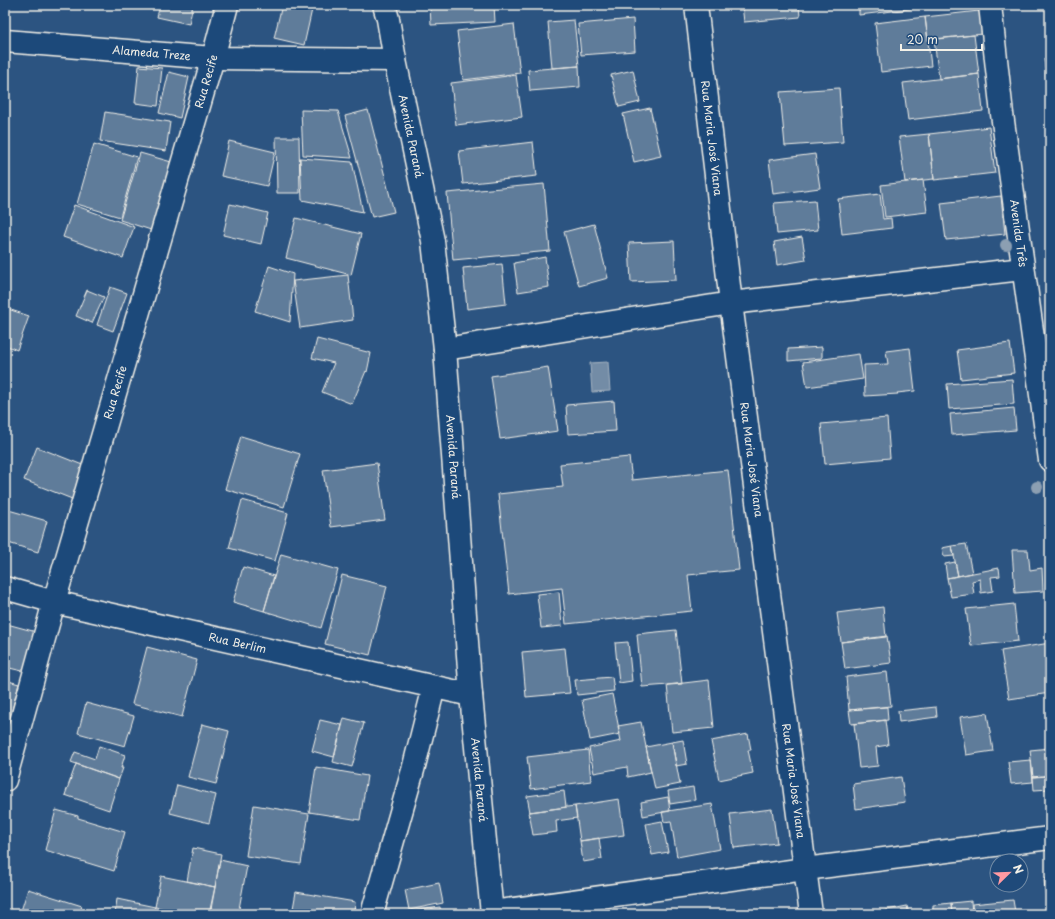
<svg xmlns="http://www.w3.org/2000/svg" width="1055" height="919" font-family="'Playpen Sans',sans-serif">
<rect width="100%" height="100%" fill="#2c5481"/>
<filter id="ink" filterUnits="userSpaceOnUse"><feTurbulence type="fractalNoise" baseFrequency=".025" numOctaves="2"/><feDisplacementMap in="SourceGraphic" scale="8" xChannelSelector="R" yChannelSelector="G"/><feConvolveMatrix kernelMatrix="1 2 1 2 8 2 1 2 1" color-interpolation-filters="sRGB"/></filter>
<g filter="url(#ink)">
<path fill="#738ca6" stroke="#a7b4c0" d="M608 362 610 391 592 392 590 363Z"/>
<path fill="#5e7b9a" stroke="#f4f1e8" d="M160 5H193L189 24 157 17Z
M282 5H313L304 45 274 38Z
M430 5H494L495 22 431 25Z
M742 5H799L800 17 744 22Z
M859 5H943L859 15Z
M979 11 983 34 928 40 925 17Z
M925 17 931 66 881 72 875 23Z
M633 19 635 51 581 55 578 24Z
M574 20 579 66 552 68 548 22Z
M514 24 520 73 463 80 457 31Z
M974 35 979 74 939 79 934 39Z
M1050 58V109L1044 59Z
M139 66 162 68 158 106 135 103Z
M579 66 580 87 530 91 528 70Z
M633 70 640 102 619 107 611 75Z
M169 72 189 77 180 118 159 113Z
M979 74 983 111 908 120 903 83Z
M516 75 522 117 456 125 451 83Z
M839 88 843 142 785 146 780 92Z
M650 108 661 156 634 162 623 114Z
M301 110 338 111 352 158 303 155Z
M368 110 394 212 372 217 345 116Z
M105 112 170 122 166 151 100 141Z
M989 127 995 173 934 180 929 134Z
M929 134 934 179 905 182 899 137Z
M276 137H299L300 193H277Z
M229 141 275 152 267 186 221 176Z
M533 142 537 176 463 184 459 151Z
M94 144 137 157 120 217 77 204Z
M140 153 175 163 154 231 120 220Z
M815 154 820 188 773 194 769 160Z
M300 158 352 162 363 212 302 200Z
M923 180 927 212 885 217 881 185Z
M544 184 550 251 453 260 447 193Z
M880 194 883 219 891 218 892 228 842 234 838 199Z
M1001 196 1005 234 946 240 941 203Z
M815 200 818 230 777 234 774 203Z
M230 204 268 213 261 244 223 235Z
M74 205 134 227 123 258 63 237Z
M296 218 361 234 351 275 286 258Z
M594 224 608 278 579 286 564 232Z
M802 237 806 260 777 265 774 242Z
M674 241 676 280 631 282 629 243Z
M545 257 549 287 518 292 514 263Z
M502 264 506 304 467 309 463 268Z
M269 266 293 274 290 322 255 311Z
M348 275 353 320 300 328 293 281Z
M110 287 127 293 113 331 97 325Z
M87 290 104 297 92 323 76 316Z
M5 308 29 316 17 350 5 345Z
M317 339 371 353 367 372 366 371 352 404 322 392 334 363 312 358Z
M1010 343 1014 373 961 379 957 350Z
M822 347V358L788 361V349Z
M910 348 915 391 897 393 898 394 865 396 864 365 888 364 886 351Z
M859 354 863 379 807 387 803 362Z
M548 367 558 431 500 439 491 376Z
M1012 379 1014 404 949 409 947 384Z
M614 401 616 431 568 434 566 405Z
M1014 408 1016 430 952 435 950 414Z
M887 418 890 458 825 464 821 424Z
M241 436 300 454 284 507 225 489Z
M37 447 85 466 72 499 24 480Z
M629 457 632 480 728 470 739 570 688 575 692 611 566 624 562 588 509 594 498 494 563 487 560 464Z
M377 463 385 520 331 527 323 470Z
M242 500 288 513 275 561 229 548Z
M5 509 47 521 38 552 5 542Z
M966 544 972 573 958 576 952 546Z
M952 546 954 556 944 557 942 548Z
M1012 550H1028L1030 570 1042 568 1043 591 1015 593Z
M281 554 338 570 321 628 264 611Z
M955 562 958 576 947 578 945 564Z
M243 567 274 576 264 611 233 602Z
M999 568 1000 576 991 577 993 591 981 593 980 579 972 581 974 594 951 597 947 578Z
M342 575 387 586 370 655 325 644Z
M559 592 562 626 541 628 537 594Z
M1014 604 1018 641 971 646 966 609Z
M883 607 886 637 841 642 837 613Z
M7 624 40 633 31 673 5 667V631Z
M676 630 682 684 642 687 637 634Z
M887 636 891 663 845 669 841 642Z
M628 642 632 681 619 683 615 643Z
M1050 643V693L1009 699 1001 651Z
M147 647 197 660 182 717 132 704Z
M565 648 570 693 526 697 522 652Z
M887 672 891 706 849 710 846 677Z
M612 677 614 691 577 695 575 680Z
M5 680 19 684 10 718 5 717Z
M709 680 714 728 672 732 667 685Z
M612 694 620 734 590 740 582 700Z
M86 703 134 716 125 746 78 733Z
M887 707 888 720 851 724 849 710Z
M936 707 937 717 899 722 898 711Z
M987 713 993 751 966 755 960 717Z
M344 718 364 723 352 767 333 762Z
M320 720 342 725 334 757 312 751Z
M885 720 888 745 876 747 878 766 859 768 854 724Z
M641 722 651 772 628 777 627 767 594 773 589 748 621 741 618 726Z
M202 724 229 731 216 784 188 777Z
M748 734 751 750H748L753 773 719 780 711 741Z
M683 740 687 764 676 766 672 742Z
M672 742 680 784 655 789 646 747Z
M99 746 125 755 121 768H123L119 779 71 762 75 752 95 759Z
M1050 748V775L1033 777 1030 750Z
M588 750 591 781 531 789 527 757Z
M1031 760 1033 782 1011 784 1008 762Z
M76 764 119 779 109 810 65 795Z
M316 767 367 776 360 820 309 812Z
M1050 776V789L1034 790 1033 777Z
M901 777 905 802 856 809 853 784Z
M177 785 216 795 209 823 170 813Z
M693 787 695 800 670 804 668 791Z
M564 791 566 807 530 812 527 796Z
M668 797 670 811 643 816 641 802Z
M619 799 624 835 580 841 575 806Z
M712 804 720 849 677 857 671 821 664 822 662 812Z
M254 805 309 814 301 864 246 856Z
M575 806 577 818 556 821 557 832 533 835 529 812Z
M772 809 777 843 734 848 730 814Z
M56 810 78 816V818L125 832 114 871 45 850Z
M662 821 668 852 652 855 646 824Z
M599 838 602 859 583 862 580 841Z
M193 848 221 854 215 887 187 881Z
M220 860 247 866 238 914 211 909Z
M161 876 215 887 209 914H189L155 907Z
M1050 878V913H1047L1044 879Z
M439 883 443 903 409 910 405 890Z
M28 889 82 906 79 914H20Z
M296 892 355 902 354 914H292Z
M117 899 155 907 153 914H115Z
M1013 900 1015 912 998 914H973L972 904Z
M971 901 972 914H952L951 903Z
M951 903 952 914H933V905Z
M907 906 909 914H867Z
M440 907 441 914H396V913Z"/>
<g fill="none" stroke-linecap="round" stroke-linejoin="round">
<g stroke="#f4f1e8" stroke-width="25">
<g id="minor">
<path id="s1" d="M384 5 388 19 395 60 433 241 445 349 471 695 492 914"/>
<path id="s2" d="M696 5 731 303 811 914"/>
<path id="s3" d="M990 5 1002 114 1050 460"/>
<path id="s4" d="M5 41 213 58 395 60"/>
<path d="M445 349 731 303 1023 269"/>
<path id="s5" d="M5 588 54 602 471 695"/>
<path id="s6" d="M5 780 54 602 213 58 227 5"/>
<path d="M492 912 805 869 1050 838"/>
<path d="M372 914 413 770 434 687"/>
</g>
</g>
<use href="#minor" stroke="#1f4a7a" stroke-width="22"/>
</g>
<g fill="#8c9fb2">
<circle cx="1006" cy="245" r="6"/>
<circle cx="1037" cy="487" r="6"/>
</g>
</g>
<g text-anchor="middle" stroke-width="3.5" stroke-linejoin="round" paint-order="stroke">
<g font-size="11" fill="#f4f1e8" stroke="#1f4a7a">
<text dy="4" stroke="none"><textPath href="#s4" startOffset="147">Alameda Treze</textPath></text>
<text dy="4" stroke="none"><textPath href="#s6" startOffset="727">Rua Recife</textPath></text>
<text dy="4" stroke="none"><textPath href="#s1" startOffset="134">Avenida Paraná</textPath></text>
<text dy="4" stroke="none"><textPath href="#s2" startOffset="134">Rua Maria José Viana</textPath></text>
<text dy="4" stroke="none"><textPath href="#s3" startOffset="230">Avenida Três</textPath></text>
<text dy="4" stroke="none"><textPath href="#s6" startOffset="403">Rua Recife</textPath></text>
<text dy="4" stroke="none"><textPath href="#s1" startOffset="458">Avenida Paraná</textPath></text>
<text dy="4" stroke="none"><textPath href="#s2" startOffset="458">Rua Maria José Viana</textPath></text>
<text dy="4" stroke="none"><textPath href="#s5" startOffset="239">Rua Berlim</textPath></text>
<text dy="4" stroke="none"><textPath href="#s1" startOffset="782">Avenida Paraná</textPath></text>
<text dy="4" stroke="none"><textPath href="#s2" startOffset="782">Rua Maria José Viana</textPath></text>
</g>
</g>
<rect width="1055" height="919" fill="none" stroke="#1f4a7a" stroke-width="20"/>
<rect x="10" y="10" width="1035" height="899" fill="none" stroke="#f4f1e8" stroke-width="1.5" filter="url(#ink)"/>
<g transform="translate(1009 873) rotate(67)"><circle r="19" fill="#1f4a7a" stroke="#748da6"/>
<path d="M0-3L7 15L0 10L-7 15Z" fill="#ff9aa2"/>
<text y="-6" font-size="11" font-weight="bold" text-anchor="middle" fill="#f4f1e8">N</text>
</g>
<path d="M901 44v6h81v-6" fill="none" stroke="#f4f1e8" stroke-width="2"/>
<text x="907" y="44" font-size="12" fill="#f4f1e8" stroke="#1f4a7a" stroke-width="3" paint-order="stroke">20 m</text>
</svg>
